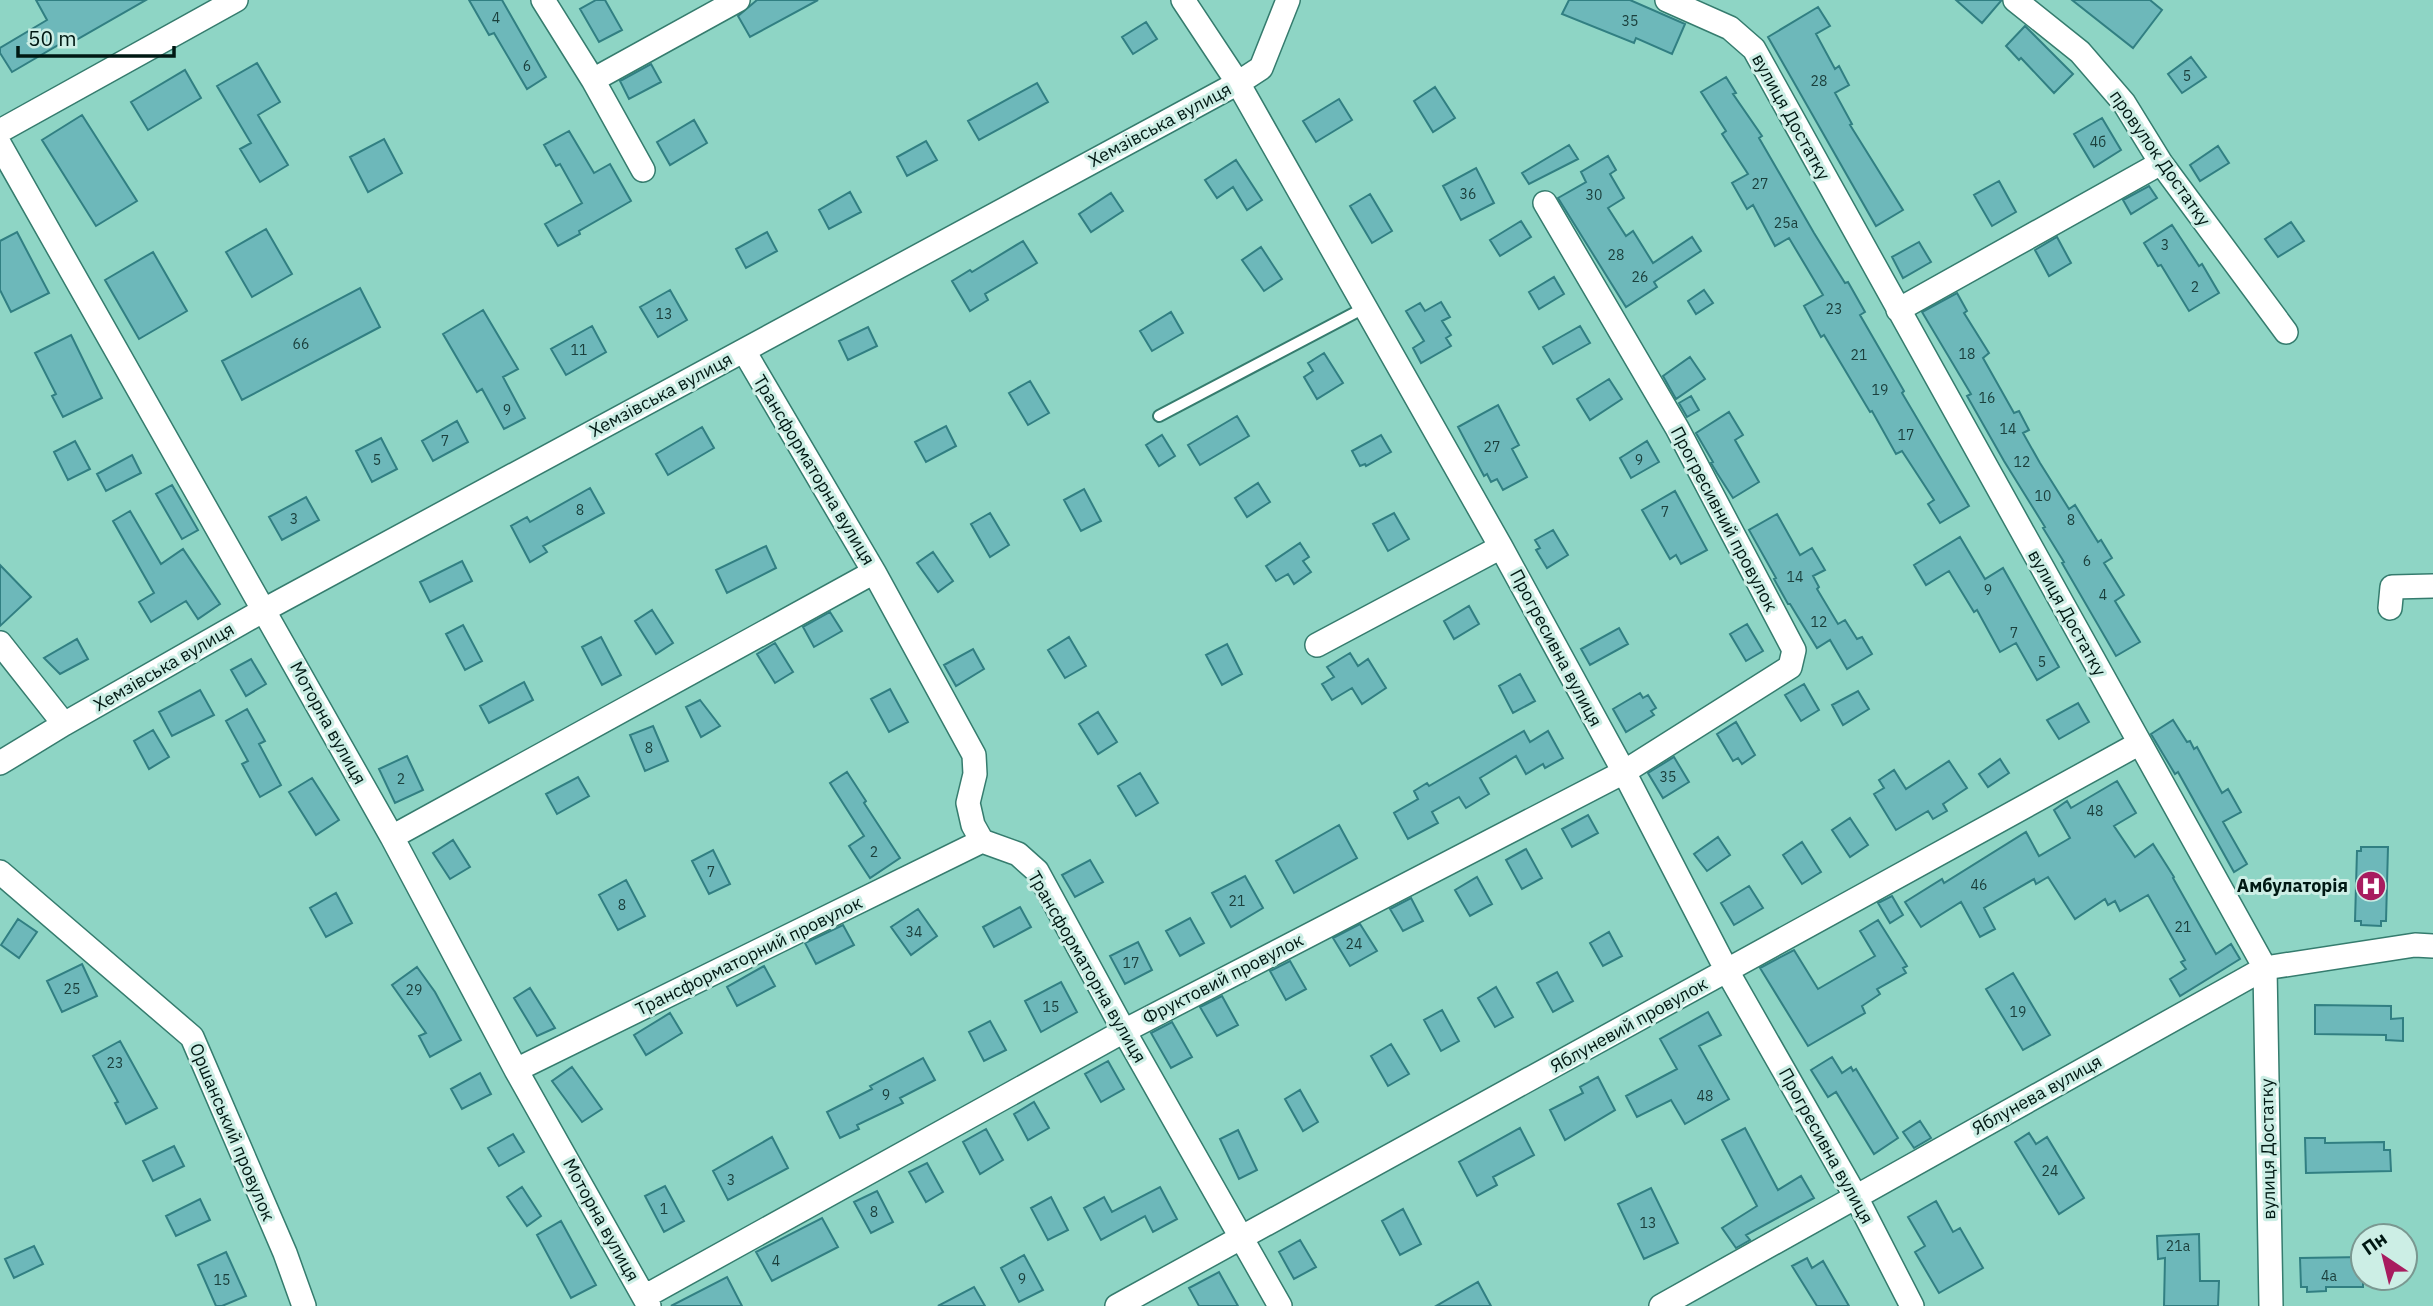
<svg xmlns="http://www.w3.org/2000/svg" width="2433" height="1306" font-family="'IBM Plex Sans',sans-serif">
<rect width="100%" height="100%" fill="#8ed5c5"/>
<path fill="#6db8ba" stroke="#317f82" stroke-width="2" d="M36 0H146L69 44 67 40 12 72 0 53V48L47 20Z
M469 0H502L546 77 527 89 494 33 489 35Z
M596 0H605L622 30 599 42 580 9Z
M757 0H818L750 37 738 16Z
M1569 0H1630L1685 24 1672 54 1636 38 1634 43 1562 14Z
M1956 0H2001V1L1982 23Z
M2072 0H2150L2162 10 2133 48Z
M1818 7 1830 26 1816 34 1835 69 1839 66 1849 85 1835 93 1852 124 1850 125 1903 210 1876 226 1768 37Z
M1146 22 1157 39 1133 54 1122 37Z
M2025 26 2073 74 2054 93 2021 58 2019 60 2006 46Z
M2191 57 2206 77 2182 93 2168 74Z
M257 63 280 102 258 115 288 165 260 182 240 149 251 143 217 86Z
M651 64 661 82 629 99 620 81Z
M185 70 201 98 148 130 131 102Z
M1726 77 1736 93 1733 94 1762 136 1759 138 1814 233 1845 283 1848 282 1865 312 1860 315 1904 391 1902 393 1969 506 1940 523 1928 504 1934 500 1902 451 1896 454 1872 411 1870 412 1824 335 1821 337 1804 306 1823 295 1789 238 1775 246 1753 205 1747 209 1732 183 1748 174 1722 134 1726 131 1701 92Z
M1037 83 1048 102 979 140 968 121Z
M1435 87 1455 118 1433 132 1414 101Z
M1339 99 1352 120 1316 142 1303 121Z
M82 115 137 201 96 226 42 140Z
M2102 118 2121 150 2094 167 2074 134Z
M694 120 707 143 670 165 657 142Z
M569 131 594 173 610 164 631 201 579 231 580 234 558 246 545 224 582 203 560 164 556 166 544 145Z
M384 139 402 173 368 192 350 157Z
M926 141 937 160 907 176 897 157Z
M1569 145 1578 159 1529 184 1522 173Z
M2218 146 2229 163 2200 181 2190 165Z
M1608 156 1616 170 1610 174 1624 198 1608 208 1626 236 1633 231 1653 263 1692 237 1701 251 1654 282 1657 287 1626 307 1558 198 1586 182 1581 172Z
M1236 160 1262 200 1247 210 1233 187 1217 198 1205 180Z
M1476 168 1494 203 1461 220 1443 186Z
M1999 181 2016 212 1992 226 1974 195Z
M2149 186 2157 198 2131 214 2123 200Z
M850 192 861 212 829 229 819 210Z
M1111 193 1123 211 1091 232 1079 214Z
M1370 194 1392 231 1372 243 1350 206Z
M1521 221 1531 237 1500 256 1490 240Z
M2291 222 2304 241 2278 257 2265 239Z
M2172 225 2199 266 2202 264 2219 293 2189 311 2161 265 2158 266 2144 243Z
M266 229 292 274 252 297 226 252Z
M17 232 49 293 11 312 0 290V241Z
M767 232 777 251 746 268 736 249Z
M2057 237 2071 263 2049 276 2035 250Z
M1023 241 1037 263 985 294 988 300 970 311 952 281 970 270 972 272Z
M1919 242 1931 262 1903 278 1892 257Z
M1261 247 1282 279 1264 291 1242 260Z
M153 252 187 311 139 339 105 280Z
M1554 277 1564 294 1539 309 1529 292Z
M360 288 380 327 242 400 222 361Z
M670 290 687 320 658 337 640 307Z
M1704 290 1713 303 1696 314 1688 301Z
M1957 293 1967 311 1964 313 1989 353 1983 358 2014 413 2019 411 2029 430 2023 433 2040 463 2069 509 2075 505 2098 542 2101 540 2112 558 2104 563 2124 595 2115 601 2140 642 2116 656 2062 563 2064 562 2043 528 2045 527 2004 461 1967 396 1971 394 1922 312Z
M1441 302 1450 317 1442 321 1451 335 1446 338 1451 346 1421 363 1413 348 1424 341 1406 311 1420 303 1425 311Z
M483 310 518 369 503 377 525 418 504 429 482 389 477 392 443 334Z
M1171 312 1183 333 1152 351 1140 331Z
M592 326 606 352 566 375 551 349Z
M1580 326 1590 343 1553 364 1543 347Z
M868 327 877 346 848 360 839 341Z
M71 335 102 398 63 417 52 396 56 394 35 353Z
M1324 353 1343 383 1317 399 1304 377 1313 371 1308 363Z
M1690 357 1705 379 1676 399 1663 376Z
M1609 379 1622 399 1590 420 1577 399Z
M1030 381 1049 413 1028 425 1009 393Z
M1691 396 1699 410 1687 417 1679 403Z
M1498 405 1519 445 1512 449 1527 477 1503 490 1497 479 1491 482 1487 474 1484 476 1458 427Z
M1729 412 1743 435 1735 440 1759 482 1733 498 1717 473 1711 463 1713 462 1696 433Z
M1237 416 1249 436 1200 465 1188 445Z
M457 421 468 442 433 461 422 441Z
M946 426 956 446 926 462 915 442Z
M702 427 714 448 668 475 656 454Z
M1162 435 1175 456 1159 466 1146 445Z
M1381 435 1391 452 1366 466 1365 464 1360 466 1352 451Z
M381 438 397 469 372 482 356 451Z
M75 441 90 469 68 480 54 452Z
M1647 441 1659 462 1631 478 1620 458Z
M132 455 141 473 106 491 97 474Z
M1258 483 1270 502 1247 517 1235 498Z
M172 485 198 530 182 539 156 494Z
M590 488 604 513 543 546 547 552 530 562 511 526 527 517 530 522Z
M1084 489 1101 521 1081 531 1064 500Z
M1675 491 1707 550 1681 564 1676 555 1670 559 1642 510Z
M306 497 319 520 282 540 269 517Z
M130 511 161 564 183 549 220 604 198 619 186 601 151 622 139 602 154 593 113 521Z
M990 513 1009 545 990 557 971 524Z
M1394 513 1409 539 1388 551 1373 524Z
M1777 514 1800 555 1812 548 1825 570 1813 576 1819 587 1817 589 1838 624 1845 620 1857 639 1862 637 1872 654 1847 669 1830 640 1817 648 1790 604H1788L1774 579 1776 578 1749 530Z
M1553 530 1568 555 1547 568 1536 550 1540 548 1535 540Z
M1960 537 1985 579 2003 568 2059 667 2037 680 2016 643 2000 652 1977 610 1974 612 1949 571 1926 585 1914 565Z
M1300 543 1309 557 1303 561 1311 572 1294 584 1288 574 1276 581 1266 566Z
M766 546 776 568 727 593 716 570Z
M933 552 953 581 938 592 917 563Z
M462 561 472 581 430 602 420 582Z
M0 565 31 597 0 626Z
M1469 606 1479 624 1454 639 1444 621Z
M652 610 673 643 656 654 635 621Z
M830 612 842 631 814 647 803 627Z
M1747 624 1763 651 1746 661 1730 634Z
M463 625 482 661 465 670 446 634Z
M1619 628 1628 644 1590 665 1581 649Z
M601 637 621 675 602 685 582 647Z
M1069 637 1086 666 1065 678 1048 650Z
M77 639 88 659 60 674 44 658Z
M775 643 793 672 775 683 757 654Z
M1227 644 1242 674 1222 685 1206 655Z
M973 649 984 669 956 686 944 665Z
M1350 653 1358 666 1368 659 1386 688 1362 704 1352 688 1332 700 1322 684 1334 677 1327 667Z
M251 659 266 684 246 696 231 670Z
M1520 674 1535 701 1513 713 1499 686Z
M524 682 533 700 489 723 480 706Z
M1804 684 1819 710 1801 721 1785 695Z
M890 689 908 722 889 732 871 699Z
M200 690 214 715 172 736 159 712Z
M1858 691 1869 709 1843 725 1832 705Z
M1640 693 1643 698 1648 695 1656 708 1651 711 1654 715 1626 732 1613 709Z
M700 700 720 726 701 737 686 707Z
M2078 703 2089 722 2059 739 2047 720Z
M247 709 265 741 259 744 281 785 260 797 242 764 248 761 226 721Z
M1098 712 1117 742 1098 754 1079 724Z
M2173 720 2187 742 2190 741 2194 749 2197 747 2222 793 2228 789 2241 812 2223 822 2247 864 2234 872 2178 772 2175 774 2151 734Z
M1736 722 1755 755 1742 764 1738 758 1733 761 1717 734Z
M653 726 668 761 645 771 630 735Z
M153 730 169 757 149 769 134 741Z
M1524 731 1530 742 1548 731 1563 758 1545 768 1543 764 1526 774 1516 756 1480 778 1489 794 1466 808 1459 797 1432 812 1438 823 1408 839 1394 813 1418 799 1414 791 1427 783 1429 786Z
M407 756 423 790 395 803 379 769Z
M1674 757 1689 782 1663 798 1648 773Z
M2000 759 2009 773 1988 787 1979 774Z
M1949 761 1967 788 1943 804 1947 811 1933 819 1928 811 1896 830 1874 794 1884 788 1879 780 1894 770 1906 789Z
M847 772 866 801 864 803 900 858 870 878 849 846 864 836 830 783Z
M1140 773 1158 803 1136 816 1118 786Z
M578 777 589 796 557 814 546 794Z
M312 778 339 820 316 835 289 792Z
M2117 781 2136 813 2114 826 2135 857 2153 844 2174 877 2173 878 2216 954 2231 944 2240 959 2180 996 2170 979 2186 969 2181 962 2185 960 2148 895 2120 911 2115 901 2108 905 2105 899 2075 919 2048 877 2036 884 2034 879 1984 908 1995 929 1980 937 1961 902 1921 927 1905 902 1942 879 1944 883 2026 832 2039 856 2070 838 2054 810 2067 801 2071 808Z
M1588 815 1598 833 1572 847 1562 829Z
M1850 818 1868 845 1850 857 1832 830Z
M1339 825 1357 858 1294 893 1276 861Z
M1718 837 1730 855 1707 871 1694 854Z
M453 840 470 867 450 879 433 853Z
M1802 842 1821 872 1802 884 1783 855Z
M2361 847H2388L2386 921H2381V926L2361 925V921H2355L2357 851H2361Z
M1526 849 1542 878 1522 889 1506 860Z
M713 850 730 884 709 894 692 861Z
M1090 860 1103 882 1075 897 1062 875Z
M1245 876 1263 908 1231 927 1212 893Z
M1477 877 1492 904 1470 916 1455 890Z
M626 880 645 916 618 930 599 895Z
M1749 886 1763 908 1734 925 1721 903Z
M336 893 352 923 326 937 310 908Z
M1892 896 1903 915 1890 923 1878 903Z
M1411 898 1423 921 1403 931 1390 909Z
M1020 907 1031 927 994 947 983 927Z
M918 909 937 936 911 955 891 927Z
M1190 918 1204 943 1180 956 1166 931Z
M18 919 37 932 19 958 1 945Z
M1878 920 1907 966 1903 968 1906 973 1877 989 1880 994 1862 1006 1865 1013 1808 1046 1760 968 1794 950 1818 989 1875 956 1860 931Z
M1360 924 1377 951 1350 966 1333 938Z
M843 925 854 945 816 964 805 943Z
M1609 932 1622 956 1603 966 1590 943Z
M1138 942 1152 970 1125 984 1110 956Z
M1290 961 1306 989 1286 1000 1270 971Z
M82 964 97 996 62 1012 47 981Z
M764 966 775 986 737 1006 727 987Z
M417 967 435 992 461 1040 430 1057 419 1036 426 1033 392 985Z
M1557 972 1573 1001 1553 1012 1537 983Z
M2013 973 2050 1035 2023 1050 1986 989Z
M1061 982 1077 1012 1041 1032 1025 1001Z
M1496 987 1513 1017 1495 1027 1478 998Z
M530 988 555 1028 537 1036 514 998Z
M1222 996 1238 1025 1217 1036 1200 1007Z
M2315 1005 2391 1006V1019L2403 1018V1041L2386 1040V1035L2315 1034Z
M1442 1010 1459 1041 1441 1051 1424 1020Z
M1708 1012 1721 1035 1699 1046 1729 1099 1685 1124 1671 1100 1637 1117 1626 1096 1677 1069 1660 1039Z
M670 1013 682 1033 646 1055 634 1035Z
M990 1021 1006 1050 984 1061 969 1032Z
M1172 1022 1192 1057 1171 1068 1151 1033Z
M120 1041 157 1108 126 1124 115 1103 118 1102 93 1056Z
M1391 1044 1409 1074 1388 1086 1371 1056Z
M1832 1057 1842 1073 1851 1067 1853 1071 1856 1069 1898 1138 1874 1154 1836 1092 1828 1097 1811 1070Z
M923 1058 935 1080 900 1098 903 1103 857 1125 859 1129 840 1138 827 1112 872 1089 870 1086Z
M1108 1061 1124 1089 1101 1102 1085 1074Z
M572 1067 602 1109 582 1122 552 1081Z
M480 1073 491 1094 462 1109 451 1089Z
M1598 1077 1615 1110 1565 1140 1550 1110 1583 1093 1580 1087Z
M1300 1090 1318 1122 1303 1131 1285 1099Z
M1034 1102 1049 1128 1028 1140 1014 1114Z
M1920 1121 1931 1138 1914 1148 1903 1132Z
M1520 1128 1534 1155 1493 1177 1497 1185 1477 1196 1459 1162Z
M1745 1128 1778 1190 1801 1176 1814 1198 1746 1235 1750 1240 1736 1248 1722 1228 1757 1206 1722 1140Z
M986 1129 1003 1160 980 1174 963 1142Z
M1238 1130 1257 1170 1239 1179 1220 1139Z
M2029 1133 2036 1144 2047 1137 2084 1198 2059 1214 2015 1142Z
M513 1134 524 1152 499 1166 488 1148Z
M772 1137 788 1168 728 1200 713 1171Z
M2305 1138H2325V1143L2384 1142V1150H2390L2391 1171 2306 1173Z
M174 1146 184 1166 153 1181 143 1161Z
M927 1163 943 1192 926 1202 909 1172Z
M665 1186 684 1221 664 1232 645 1196Z
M522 1187 541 1216 527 1226 507 1197Z
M1160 1187 1177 1219 1153 1232 1145 1216 1101 1240 1084 1208 1104 1197 1112 1212Z
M1651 1188 1678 1243 1644 1259 1618 1204Z
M877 1191 893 1222 871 1233 854 1202Z
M1051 1197 1068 1230 1048 1240 1031 1208Z
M200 1199 210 1220 176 1236 166 1216Z
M1936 1201 1953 1232 1960 1228 1983 1268 1939 1293 1915 1252 1925 1246 1908 1217Z
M1403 1209 1421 1244 1400 1255 1382 1221Z
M822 1218 838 1247 772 1281 756 1252Z
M561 1221 596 1285 571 1298 537 1235Z
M2199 1234 2200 1281H2219L2218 1306H2164L2165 1258 2158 1259 2157 1236Z
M1300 1240 1316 1267 1294 1279 1279 1252Z
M34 1246 43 1264 14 1278 5 1259Z
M226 1252 246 1296 222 1306H216L198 1265Z
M1024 1255 1043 1290 1019 1302 1001 1268Z
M2363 1257V1287H2326V1291L2307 1292V1287H2301L2300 1258Z
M1807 1258 1812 1268 1823 1261 1849 1306H1817L1792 1266Z
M1219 1272 1238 1306H1199L1189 1288Z
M727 1277 742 1306H671Z
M1478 1282 1491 1306H1436Z
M974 1287 985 1306H938Z"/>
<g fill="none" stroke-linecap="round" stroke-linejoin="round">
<g stroke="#357c6e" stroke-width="14">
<path id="service" d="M1159 416 1364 308"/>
</g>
<g stroke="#357c6e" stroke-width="26">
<path id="minor" d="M543 0 593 80 643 170
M1183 0 1238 83 1501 547 1624 772 1727 971 1856 1197 1912 1306
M1667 0 1730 28 1754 49 2265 968 2271 1306
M2015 0 2080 52 2124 103 2161 163 2286 332
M593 80 738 0
M0 131 236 0
M0 145 392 837 516 1070 649 1306
M1898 310 2161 163
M744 351 874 572 974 755 975 774 968 803 973 825 982 841 1018 854 1037 871 1124 1031 1280 1306
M2390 608 2392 587 2433 586
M0 643 64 724
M1317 645 1501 547
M0 763 64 724 264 610 1238 83 1261 68 1288 0
M392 837 874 572
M0 872 192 1037 285 1253 304 1306
M516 1070 982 841
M644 1297 1124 1031 1624 772 1790 667 1794 650 1677 428 1545 203
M1117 1306 2140 743
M1661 1306 2265 968 2415 945 2433 946"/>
</g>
<use href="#service" stroke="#fff" stroke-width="10"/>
<use href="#minor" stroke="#fff" stroke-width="23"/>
</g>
<defs>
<g id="hospital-disc" transform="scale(1.575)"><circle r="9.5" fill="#a81c5f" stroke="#cceee5"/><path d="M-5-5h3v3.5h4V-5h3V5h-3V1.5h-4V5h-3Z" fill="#fff"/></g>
</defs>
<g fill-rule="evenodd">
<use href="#hospital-disc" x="2371" y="886"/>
</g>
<g text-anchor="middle" stroke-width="6" stroke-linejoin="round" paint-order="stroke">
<g font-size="14" fill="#1b403d">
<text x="496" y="23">4</text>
<text x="1630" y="26">35</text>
<text x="527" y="71">6</text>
<text x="2187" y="81">5</text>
<text x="1819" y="86">28</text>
<text x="2098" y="147">4б</text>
<text x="1760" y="189">27</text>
<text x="1468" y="199">36</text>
<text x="1594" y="200">30</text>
<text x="1786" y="228">25а</text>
<text x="2165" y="250">3</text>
<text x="1616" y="260">28</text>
<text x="1640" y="282">26</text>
<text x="2195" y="292">2</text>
<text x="1834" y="314">23</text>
<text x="664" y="319">13</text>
<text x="301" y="349">66</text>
<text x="579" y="355">11</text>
<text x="1967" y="359">18</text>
<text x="1859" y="360">21</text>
<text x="1880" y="395">19</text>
<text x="1987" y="403">16</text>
<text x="507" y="415">9</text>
<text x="2008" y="434">14</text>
<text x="1906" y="440">17</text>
<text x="445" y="446">7</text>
<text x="1492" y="452">27</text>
<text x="377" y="465">5</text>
<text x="1639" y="465">9</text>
<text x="2022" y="467">12</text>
<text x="2043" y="501">10</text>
<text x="580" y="515">8</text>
<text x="1665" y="517">7</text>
<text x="294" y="524">3</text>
<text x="2071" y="525">8</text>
<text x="2087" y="566">6</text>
<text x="1795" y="582">14</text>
<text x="1988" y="595">9</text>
<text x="2103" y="600">4</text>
<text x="1819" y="627">12</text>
<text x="2014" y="638">7</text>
<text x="2042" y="667">5</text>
<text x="649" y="753">8</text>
<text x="1668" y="782">35</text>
<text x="401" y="784">2</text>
<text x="2095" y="816">48</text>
<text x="874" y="857">2</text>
<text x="711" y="877">7</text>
<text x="1979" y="890">46</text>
<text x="1237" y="906">21</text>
<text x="622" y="910">8</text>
<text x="2183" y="932">21</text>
<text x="914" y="937">34</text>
<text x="1354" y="949">24</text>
<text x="1131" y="968">17</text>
<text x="72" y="994">25</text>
<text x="414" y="995">29</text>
<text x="1051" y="1012">15</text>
<text x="2018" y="1017">19</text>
<text x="115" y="1068">23</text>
<text x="886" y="1100">9</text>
<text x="1705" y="1101">48</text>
<text x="2050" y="1176">24</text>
<text x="731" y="1185">3</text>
<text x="664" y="1214">1</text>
<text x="874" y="1217">8</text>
<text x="1648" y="1228">13</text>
<text x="2178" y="1251">21а</text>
<text x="776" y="1266">4</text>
<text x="2329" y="1281">4а</text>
<text x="1022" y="1284">9</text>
<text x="222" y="1285">15</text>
</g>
<g font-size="18" fill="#001813" stroke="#cceee5">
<text transform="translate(1791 117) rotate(61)" y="6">вулиця Достатку</text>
<text transform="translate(1160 125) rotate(-28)" y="6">Хемзівська вулиця</text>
<text transform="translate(2160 158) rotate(55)" y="6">провулок Достатку</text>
<text transform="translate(661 395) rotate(-28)" y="6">Хемзівська вулиця</text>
<text transform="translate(814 470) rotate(59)" y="6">Трансформаторна вулиця</text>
<text transform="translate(1724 519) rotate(62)" y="6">Прогресивний провулок</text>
<text transform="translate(2067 613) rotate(61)" y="6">вулиця Достатку</text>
<text transform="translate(1556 648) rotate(62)" y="6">Прогресивна вулиця</text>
<text transform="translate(164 667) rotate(-30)" y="6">Хемзівська вулиця</text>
<text transform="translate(328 723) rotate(61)" y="6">Моторна вулиця</text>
<text transform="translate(749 956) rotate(-26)" y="6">Трансформаторний провулок</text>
<text transform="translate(1087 967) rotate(60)" y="6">Трансформаторна вулиця</text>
<text transform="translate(1223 979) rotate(-27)" y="6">Фруктовий провулок</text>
<text transform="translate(1629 1025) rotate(-29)" y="6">Яблуневий провулок</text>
<text transform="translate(2037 1095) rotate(-29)" y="6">Яблунева вулиця</text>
<text transform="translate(232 1132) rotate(67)" y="6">Оршанський провулок</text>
<text transform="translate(1826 1146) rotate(61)" y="6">Прогресивна вулиця</text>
<text transform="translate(2268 1149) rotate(-91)" y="6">вулиця Достатку</text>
<text transform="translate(601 1220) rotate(61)" y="6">Моторна вулиця</text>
</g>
<g font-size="18" font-weight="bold" fill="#001813" stroke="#cceee5" text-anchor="end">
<text x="2348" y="892">Амбулаторія</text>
</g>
</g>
<g transform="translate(2384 1257) rotate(325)"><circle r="33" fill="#cceee5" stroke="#7a9891" stroke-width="2"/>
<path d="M0-5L12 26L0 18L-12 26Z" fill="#a81c5f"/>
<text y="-10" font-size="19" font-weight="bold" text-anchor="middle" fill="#001813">Пн</text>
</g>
<path d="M18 46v10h156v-10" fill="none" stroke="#001813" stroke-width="3.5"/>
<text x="28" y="46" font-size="21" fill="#001813" stroke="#cceee5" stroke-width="5" paint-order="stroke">50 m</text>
</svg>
